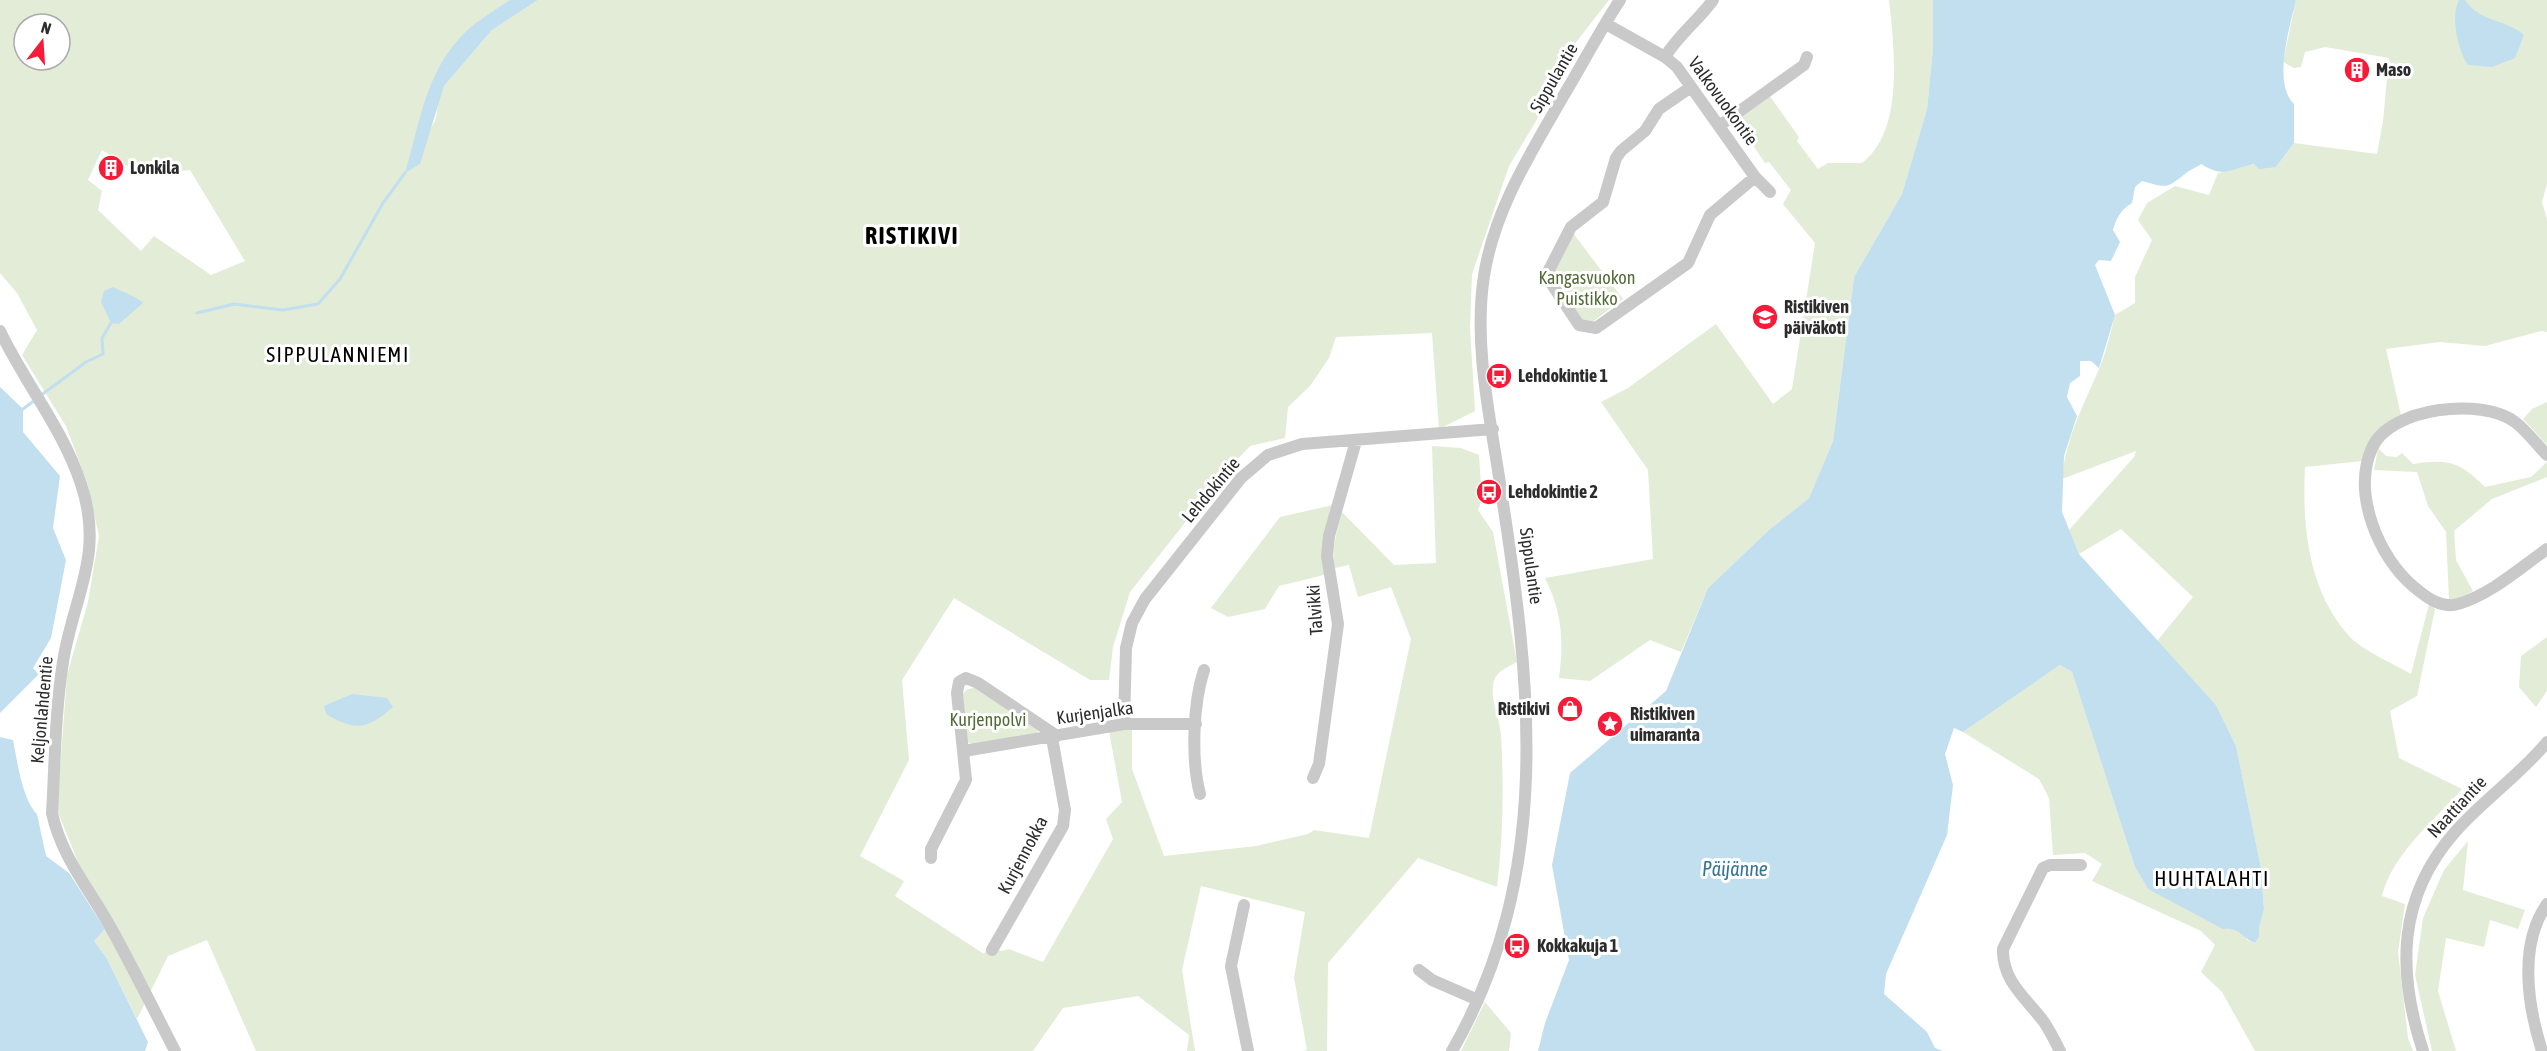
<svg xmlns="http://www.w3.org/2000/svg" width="2547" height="1051" font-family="'Asap Condensed',sans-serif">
<rect width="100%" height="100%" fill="#fff"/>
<path fill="#e3ecd7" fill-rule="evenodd" d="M0 0H511L480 20 423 108 406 172 436 119 438 102 444 86 492 30 538 0H1609L1577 41 1563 66 1560 81 1509 166 1472 274 1470 328 1475 411 1439 429 1432 333 1336 337 1329 358 1310 386 1288 407 1285 438 1250 446 1223 475 1130 592 1113 647 1109 680H1090L954 598 902 680 909 760 860 856 904 881 895 896 984 954 989 945 1001 951 1009 949 1043 962 1113 839 1106 819 1122 802 1109 731 1132 727V769L1164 856 1256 846 1308 834 1314 830 1369 838 1411 639 1391 587 1358 597 1349 565 1335 568C1331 549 1337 531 1342 512L1394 565 1436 563 1432 446 1461 448 1479 455 1482 500 1478 510 1493 532 1517 662C1506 668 1494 672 1493 686 1491 703 1500 719 1501 736 1504 787 1503 837 1497 887L1418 858 1328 963 1327 1051H1303L1307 1050 1294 978 1305 912 1201 886 1182 970 1195 1051H1187L1189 1035 1138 996 1063 1008 1033 1051H256L207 940 168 956 137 1019 106 957 94 941 105 929 57 810 67 675 88 602 99 536 87 482 66 426 22 355 37 330 17 293 0 273ZM24 24H60V60H24ZM102 150 141 175 190 170 245 261 211 275 154 236 141 251 98 210 102 191 88 180Z
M1889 0H1933V48L1927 109 1902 194 1854 277 1833 441 1809 498 1769 530 1708 588 1681 652 1650 640 1590 681 1559 678C1564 641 1562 612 1545 578L1653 559 1648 470 1601 402 1628 388 1716 324 1773 404 1792 389 1815 243 1783 204 1791 190 1769 162 1765 163 1735 119 1769 95 1799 137 1797 141 1818 169 1828 163H1862C1905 130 1894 47 1889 0Z
M2296 0H2547V184L2542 202 2547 219V332L2541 331 2485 346 2440 342 2386 349 2401 415C2380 424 2369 439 2362 461L2305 467C2302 526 2308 592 2351 638 2364 651 2394 664 2411 674L2429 604 2435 609 2417 696 2390 711 2399 758 2462 789C2434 821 2392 854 2382 896L2405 904 2398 952 2408 1038 2413 1051H2255L2222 992 2201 972 2215 945 2201 931 2092 881 2102 864 2085 853 2053 855 2049 798 2039 779 1963 732 2060 665 2072 672 2135 867 2148 889 2242 932 2247 940 2255 943 2259 937V928L2264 909 2261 868 2236 746 2216 705 2157 641 2193 597 2121 529 2079 554 2069 530 2134 457 2136 451 2062 479C2066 436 2085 403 2101 364 2107 349 2111 331 2115 315L2135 303V277L2152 240 2138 220 2147 203 2175 186 2209 195 2218 173C2227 172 2233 170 2241 167 2252 162 2265 166 2276 167L2294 143 2377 154 2383 121 2389 58 2325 47 2305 52 2301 67 2294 68 2283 62Z
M1573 233 1623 299 1591 323 1582 320 1555 280 1553 272Z
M2547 402V445L2523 419 2532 409Z
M2378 448 2386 456 2397 457 2402 453 2413 464C2448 459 2459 461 2485 487L2531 477 2547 462V477L2492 499 2454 531 2456 560 2473 591 2457 600H2449L2446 532 2428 506 2417 472 2374 470Z
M1333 505 1324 575 1279 586 1265 609 1228 617 1211 608 1280 517Z
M2547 637V691L2536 707 2519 687 2521 656Z
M976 687 1038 730 1037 734 973 745 968 742 963 694 966 690Z
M2468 841 2463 890 2525 910 2518 929 2490 920 2484 947 2446 938 2438 991 2456 1051H2432L2415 975 2423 918 2444 870Z
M1485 1002 1511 1033 1509 1051H1461Z"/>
<path fill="#c1dfee" d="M510 0H538L492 30 444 86 420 164 405 173C419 126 425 77 458 40 472 23 492 12 510 0Z
M1933 0H2296C2290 27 2272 82 2294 104V143L2276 167 2259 169 2254 164C2229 169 2226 179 2201 164 2196 168 2189 170 2185 174 2165 190 2166 187 2142 181L2135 187 2132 203C2121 209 2116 219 2113 230L2120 242 2111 261 2099 260 2095 265 2115 315 2099 368 2091 361H2080V376L2070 383 2067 397 2077 416 2064 456 2062 512 2079 554 2216 705 2236 746 2261 868 2264 909 2259 928V937L2255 943C2241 938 2240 927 2223 929L2148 889 2135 867 2072 672 2060 665 1963 732 1954 728 1945 754 1953 785 1947 835 1886 974 1884 994 1927 1032 1935 1048 1943 1051H1538L1545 1023 1569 960 1552 865 1570 773 1666 691 1708 588 1769 530 1809 498 1833 441 1854 277 1902 194 1927 109 1933 48Z
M2459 0H2465C2479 22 2506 19 2524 35L2515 58 2492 67 2468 65C2458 51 2450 16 2459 0Z
M113 287C124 293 134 295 143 303L119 324 111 323 101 302 104 291Z
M0 387 23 409V432L60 476 53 528 66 560 51 638 33 668 39 674 0 713Z
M352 694 387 698 393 707C368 729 356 732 326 714L324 706Z
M0 737 13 740C17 760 22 799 37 814L46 856 69 873 105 929 94 941 106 957 148 1042 145 1051H0Z"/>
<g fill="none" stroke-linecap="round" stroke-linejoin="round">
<path stroke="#c1dfee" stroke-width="3" d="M197 313 234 304 283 310 318 304 340 279 383 203 405 173
M40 396 86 362 103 354 102 338 111 323
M23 409 35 400"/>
<path stroke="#c9c9c9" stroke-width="12" d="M1606 24 1665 57 1677 67 1755 177 1770 192
M1665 57C1678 35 1698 21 1713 0
M1691 87 1659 109 1645 131 1621 151 1616 158 1603 202 1571 227 1549 270V280L1579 325 1596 328 1688 263 1710 215 1755 177
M1719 126 1804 65 1807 57
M0 331C25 383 63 429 81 484 105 555 73 597 63 662 55 712 55 763 52 813 61 856 90 890 111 928 133 968 154 1010 175 1051
M2547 455C2537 445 2527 431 2515 422 2482 397 2390 407 2372 448 2352 493 2378 557 2414 587 2426 597 2441 609 2458 604 2490 595 2520 568 2547 549
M1124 724 1126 648 1132 623 1145 599 1241 478 1268 455 1302 444 1493 429
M964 751 1124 724H1196
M1313 778 1319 764 1338 624 1327 556 1329 536 1356 441
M1200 794C1191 760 1193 703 1204 670
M931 858V849L966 780 957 693 959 682 966 678 978 683 1057 736
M1244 905 1231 966 1248 1051
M992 950 1063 826 1065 810 1052 738
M1419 970 1432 980 1478 1000
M1452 1051C1554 874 1531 683 1501 490 1491 421 1473 346 1484 276 1494 211 1529 156 1561 100 1581 67 1599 32 1620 0
M2060 1051C2055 1041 2050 1031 2044 1022 2026 998 2002 981 2003 949L2043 868 2050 865H2081
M2423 1051C2397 972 2397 898 2455 832 2483 800 2520 775 2547 742
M2542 1051C2528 1007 2518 945 2547 904"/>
</g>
<defs>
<g id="building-disc" transform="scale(1.35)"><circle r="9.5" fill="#f61b38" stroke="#fff"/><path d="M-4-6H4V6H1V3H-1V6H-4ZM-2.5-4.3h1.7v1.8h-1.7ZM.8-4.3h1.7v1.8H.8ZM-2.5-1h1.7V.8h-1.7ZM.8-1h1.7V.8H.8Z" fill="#fff"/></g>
<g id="school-disc" transform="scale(1.35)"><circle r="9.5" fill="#f61b38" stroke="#fff"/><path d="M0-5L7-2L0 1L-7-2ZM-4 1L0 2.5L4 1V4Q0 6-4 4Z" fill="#fff"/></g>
<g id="bus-disc" transform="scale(1.35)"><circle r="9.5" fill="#f61b38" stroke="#fff"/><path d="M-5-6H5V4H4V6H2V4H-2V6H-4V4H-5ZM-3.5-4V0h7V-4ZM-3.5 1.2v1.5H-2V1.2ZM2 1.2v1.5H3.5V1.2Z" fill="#fff"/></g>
<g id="shop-disc" transform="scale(1.35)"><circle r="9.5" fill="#f61b38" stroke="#fff"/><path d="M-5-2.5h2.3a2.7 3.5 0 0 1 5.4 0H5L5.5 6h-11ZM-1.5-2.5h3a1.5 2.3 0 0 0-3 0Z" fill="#fff"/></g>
<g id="sight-disc" transform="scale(1.35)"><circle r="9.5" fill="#f61b38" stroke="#fff"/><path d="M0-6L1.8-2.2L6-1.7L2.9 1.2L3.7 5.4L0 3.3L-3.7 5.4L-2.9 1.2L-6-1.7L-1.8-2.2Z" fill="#fff"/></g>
</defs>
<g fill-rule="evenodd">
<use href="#building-disc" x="2357" y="70"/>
<use href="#building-disc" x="111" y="168"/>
<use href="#school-disc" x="1765" y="317"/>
<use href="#bus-disc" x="1499" y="376"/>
<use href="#bus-disc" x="1489" y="492"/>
<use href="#shop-disc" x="1570" y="709"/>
<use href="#sight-disc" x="1610" y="724"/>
<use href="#bus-disc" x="1517" y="946"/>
</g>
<g text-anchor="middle" stroke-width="6" stroke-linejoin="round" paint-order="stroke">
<g font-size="18" font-weight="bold" fill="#2c2c2c" stroke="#fff" text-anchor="start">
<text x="2376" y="76">Maso</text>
<text x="130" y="174">Lonkila</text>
<text x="1784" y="313">Ristikiven<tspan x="1784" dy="21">päiväkoti</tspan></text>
<text x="1518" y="382">Lehdokintie 1</text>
<text x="1508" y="498">Lehdokintie 2</text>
<text x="1550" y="715" text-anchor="end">Ristikivi</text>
<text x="1630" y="720">Ristikiven<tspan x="1630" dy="21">uimaranta</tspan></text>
<text x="1537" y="952">Kokkakuja 1</text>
</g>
<g font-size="18" fill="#2c2c2c" stroke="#fff">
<text transform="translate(1554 78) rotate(-60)" y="6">Sippulantie</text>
<text transform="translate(1723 101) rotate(54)" y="6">Valkovuokontie</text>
<text transform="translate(1211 490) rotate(-50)" y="6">Lehdokintie</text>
<text transform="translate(1531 566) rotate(82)" y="6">Sippulantie</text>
<text transform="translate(1315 610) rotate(-94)" y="6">Talvikki</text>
<text transform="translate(42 710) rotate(-85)" y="6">Keljonlahdentie</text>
<text transform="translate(1095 713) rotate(-8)" y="6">Kurjenjalka</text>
<text transform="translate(2457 807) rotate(-47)" y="6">Naattiantie</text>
<text transform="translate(1023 855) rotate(-62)" y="6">Kurjennokka</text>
</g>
<g font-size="18" fill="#526b36" stroke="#fff">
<text x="1587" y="284">Kangasvuokon<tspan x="1587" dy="21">Puistikko</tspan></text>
<text x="988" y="726">Kurjenpolvi</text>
</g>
<g font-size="20" font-style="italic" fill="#337595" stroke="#fff">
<text x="1735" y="876">Päijänne</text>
</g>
<g font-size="21" letter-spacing="1.5" fill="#000" stroke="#fff">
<text x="338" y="362">SIPPULANNIEMI</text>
<text x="2212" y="886">HUHTALAHTI</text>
</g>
<g font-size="24" font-weight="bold" letter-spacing="1.5" fill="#000" stroke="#fff">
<text x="912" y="244">RISTIKIVI</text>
</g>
</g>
<g transform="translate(42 42) rotate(17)"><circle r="28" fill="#ffffff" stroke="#ababab" stroke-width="1.5"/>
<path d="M0-4.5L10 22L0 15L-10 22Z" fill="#f61b38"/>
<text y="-9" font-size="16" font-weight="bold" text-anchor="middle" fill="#2c2c2c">N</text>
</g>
</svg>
